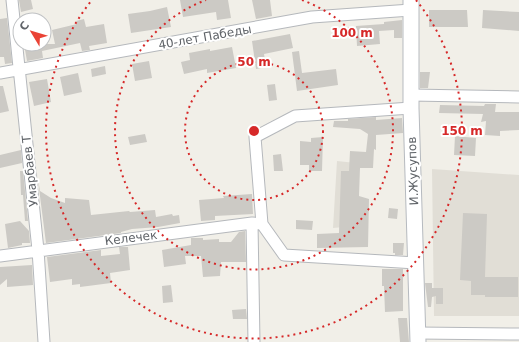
<svg xmlns="http://www.w3.org/2000/svg" width="519" height="342" font-family="'DejaVu Sans',sans-serif">
<rect width="100%" height="100%" fill="#f1efe8"/>
<path fill="#e1ded6" d="M337 161 356 163 355 226 333 228Z
M432 169 519 175V316H434Z"/>
<path fill="#cccac5" d="M19 0H31L33 9 21 12Z
M180 0H228L231 18 217 20 216 12 183 17Z
M252 0H270L272 16 256 19Z
M167 7 171 27 131 33 128 14 150 11Z
M429 10H467L468 27H429Z
M483 10 519 12V31L482 28Z
M7 18 12 63 5 64 4 57H0V19Z
M84 19 86 27 104 24 107 43 89 46 90 50 82 51 80 43 42 51 43 58 27 61 24 44H55L52 30 77 24 76 21Z
M402 20V38H394V30L379 31 380 44 357 46 356 26 384 24V22Z
M290 34 293 48 264 54 266 67 256 69 252 41Z
M232 47 236 68 207 73V69L184 74 181 62 190 60 189 53 210 49V51Z
M299 51 302 73 336 69 338 85 297 91 292 52Z
M149 61 152 78 135 81 132 64Z
M105 66 106 74 92 77 91 69Z
M420 72H430L428 88H420Z
M78 73 82 92 64 96 60 77Z
M47 79 51 102 34 106 29 82Z
M275 84 277 100 269 101 267 85Z
M0 86H3L9 111 0 113Z
M485 104H496L495 112H519V130L500 131V136L485 135 486 121 481 122 483 114 439 113 440 105 484 106Z
M376 117V120L402 118 403 133 376 135V150L374 149 373 168H360L359 196 369 199 368 247 317 248V234L339 233 341 171H349L350 151 366 152 368 134 360 129 333 127 334 121H348V119Z
M145 134 147 142 130 145 128 137Z
M455 136 476 138 475 156 454 155Z
M323 137 322 171H309V165H300V141L311 142V138Z
M21 150 22 163 0 168V155Z
M281 154 283 171H274L273 155Z
M20 171H23L28 221H25L23 195H21Z
M37 173 40 191 51 198 65 203V198L89 200 91 215 129 211 130 212 155 210 156 217 172 214 173 216 179 215 180 223 158 227 132 229 121 232V233L46 243Z
M252 194 253 214 215 216V220L201 221 199 200 224 198 223 196Z
M389 208 398 209 397 219 388 218Z
M463 213 487 214 485 277H518V297H485V295H471V281L460 280Z
M296 220 313 221 312 230 296 229Z
M20 221 29 231 30 243H22V245L8 248 5 224Z
M245 231 246 262H221L220 276 203 277 201 256H185L186 264 164 267 162 250 191 245V238H203V240L219 239V242H231L239 232Z
M393 243H404L403 255H395V253H393Z
M119 247H128L130 270 110 273 111 283 80 287V284L72 285V279L50 282 47 257 101 250V256L120 254Z
M32 265 33 285 7 287V279L0 285V267Z
M382 269H403V311L385 312 384 286H382Z
M425 283H432V288H443V304H436V296L432 297 431 307H428Z
M171 285 173 302 163 303 162 286Z
M246 309 247 319H233L232 310Z
M398 318H407L409 342H400Z"/>
<g fill="none" stroke-linecap="round" stroke-linejoin="round">
<g stroke="#b5b8bc" stroke-width="13">
<path id="street" d="M12 0 38 250 44 342
M0 73 312 17 411 10
M411 95 519 97
M411 108 295 116 255 137 262 224 284 255 416 263
M252 223 254 342
M0 256 252 223 262 224
M418 333 519 334"/>
</g>
<g stroke="#b6babf" stroke-width="17">
<path id="secondary" d="M411 0V108L418 342"/>
</g>
<use href="#street" stroke="#fff" stroke-width="11"/>
<use href="#secondary" stroke="#fff" stroke-width="15"/>
</g>
<g fill="none" stroke="#d62828" stroke-width="2" stroke-dasharray="2 4">
<circle cx="254" cy="131" r="69"/>
<path d="M302 0A139 139 0 1 1 206 0"/>
<path d="M416 0A208 208 0 1 1 92 0"/>
</g>
<g text-anchor="middle" stroke-width="4" stroke-linejoin="round" paint-order="stroke">
<g font-size="12" fill="#5f6368" stroke="#fff">
<text transform="translate(205 37) rotate(-10)" y="4">40-лет Пабеды</text>
<text transform="translate(30 171) rotate(-96)" y="4">Умарбаев Т</text>
<text transform="translate(413 171) rotate(-92)" y="4">И.Жусупов</text>
<text transform="translate(131 238) rotate(-7)" y="4">Келечек</text>
</g>
</g>
<circle cx="254" cy="131" r="6" fill="#d62828" stroke="#fff" stroke-width="2"/>
<g font-size="12" text-anchor="middle" font-weight="bold" fill="#d62828" stroke="#fff" stroke-width="4" stroke-linejoin="round" paint-order="stroke">
<text x="352" y="37">100 m</text>
<text x="254" y="66">50 m</text>
<text x="462" y="135">150 m</text>
</g>
<g transform="translate(32 32) rotate(308)"><circle r="19" fill="#ffffff" stroke="#bfc1c3"/>
<path d="M0-3L7 15L0 10L-7 15Z" fill="#ea4335"/>
<text y="-6" font-size="11" font-weight="bold" text-anchor="middle" fill="#5f6368">С</text>
</g>
</svg>
